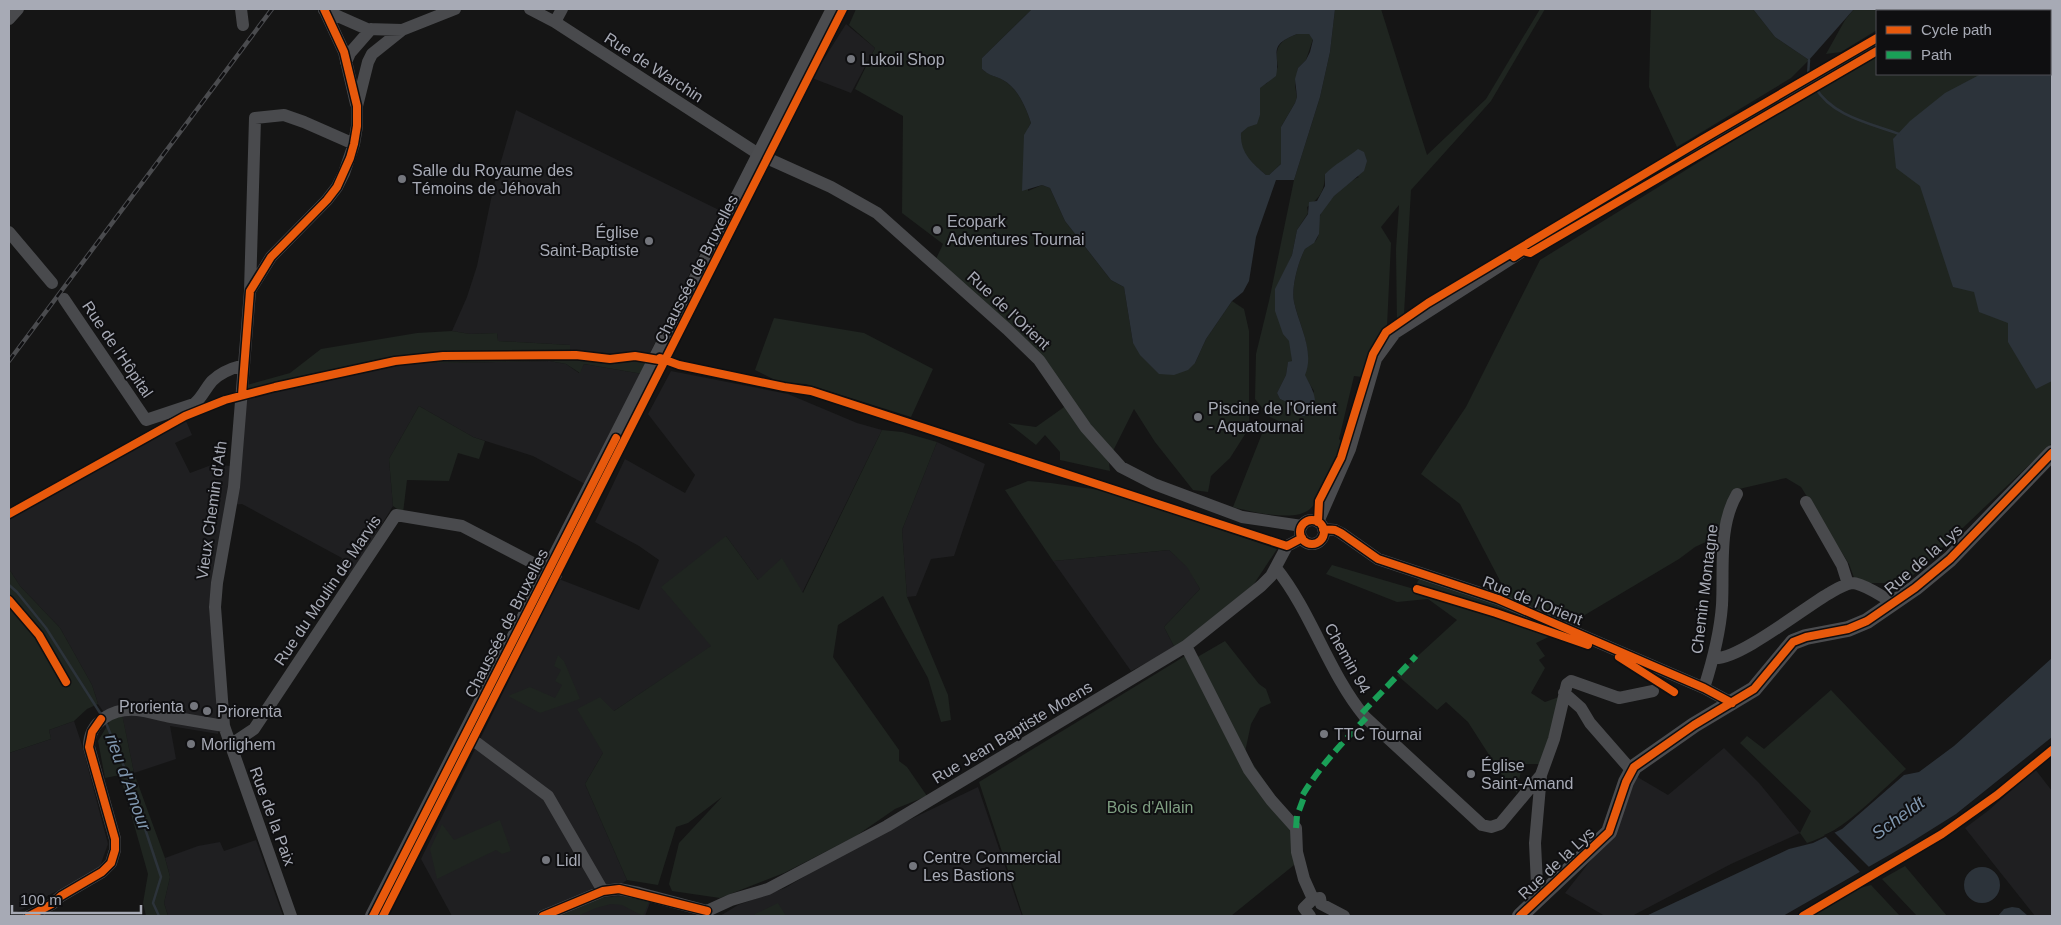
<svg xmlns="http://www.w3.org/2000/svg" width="2061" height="925" font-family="Arial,sans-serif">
<rect width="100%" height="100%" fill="#151515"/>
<path fill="#1f1f21" d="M846 24 875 48 851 93 812 78Z
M516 110 721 211 649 355 632 354 611 356 570 352V345L498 341 497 333 470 334 452 331 467 297 477 266 494 185Z
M435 359 437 363 550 361 566 364 579 373 584 364 643 374 585 484 533 456 473 437 419 406 389 459 393 506 351 575 338 567 342 558 242 504 225 506 209 608 218 713V734L170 726 176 759 134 773 122 715 110 721 98 704 92 685 60 628 20 586 9 569V518L166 429 186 421 192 435 175 443 190 473 214 464 239 467 245 397 409 362Z
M671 371 788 394 857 423 882 430 802 593 758 580 726 536 712 646 614 711 603 753 585 784 627 880 601 898 628 894 651 900 645 916H452L421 859 559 579 639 610 659 560 639 546 595 522 625 459 685 493 695 475 648 414Z
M937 442 985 464 954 556 931 559 916 596 907 597 902 530Z
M1169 550 1188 567 1200 589 1164 627 1175 648 1131 671 1053 561Z
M74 721 82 745 108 844 99 869 9 916V753L51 739 49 730Z
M1724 748 1759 783 1800 833 1731 864 1632 916H1605L1565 893 1614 831 1634 775 1668 795Z
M2035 769 2052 791V916H2035L1965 828 1989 810Z
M978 787 1022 916H720L738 905 785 888 859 844Z
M256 840 283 916H168L164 903 170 877 165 858 198 846 220 842 224 851Z"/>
<path fill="#1f2520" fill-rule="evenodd" d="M856 9H1032L982 58V69C991 77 995 75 1003 80 1018 88 1026 108 1031 123L1028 128V191L1042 185 1050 188 1065 221 1111 280 1124 287 1133 343 1195 363 1206 339 1232 301 1244 309 1249 331V428L1230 458 1211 476 1208 492 1193 490 1155 442 1134 409 1111 455 1035 349 936 259 943 244 902 213 903 116 855 89 875 48 849 25Z
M1335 9H1381L1427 155 1486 99 1540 9H1545L1491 101 1411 190 1404 314 1397 325 1396 249 1399 205 1381 227 1391 243 1387 327 1370 352 1362 377 1354 376 1339 439 1343 443C1336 462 1326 494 1311 508 1297 523 1251 512 1233 507L1267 421 1281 422 1270 417 1255 399 1256 354 1269 301 1294 180 1320 97 1330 52ZM1340 164 1359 177C1347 182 1323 203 1320 216 1315 233 1326 236 1305 249 1298 262 1291 288 1294 302 1299 325 1315 352 1304 375L1314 391 1302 416 1293 405 1280 399 1277 393 1286 375 1288 363 1292 361 1286 268 1292 255 1297 230 1308 213 1307 207C1320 199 1325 189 1325 174Z
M1651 9H1753L1775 37 1809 60 1791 78 1677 147 1649 87Z
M1854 9H1913L1909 11H1877V30L1841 52 1826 54 1845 20Z
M1966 9H2052V443L1905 583H1856L1849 564 1801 487 1786 478 1739 489 1725 533 1695 547 1679 559 1568 625 1509 598 1460 504 1421 474 1466 407 1540 260 1811 93 1877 57V74H2050V11H1962Z
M1297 34H1309L1313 39 1306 60 1298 68 1295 86 1297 97 1295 103 1281 127V164L1269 175H1266C1251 162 1239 154 1241 133L1260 115V87L1267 83 1278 67C1274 47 1279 41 1297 34Z
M774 318 864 333 933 369 911 417 806 384 781 383 755 370Z
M452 331 470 334 497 333 498 341 570 345V352L611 356 632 354 649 355V361L643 374 584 364 580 373 566 364 550 361 437 363 435 359 409 362 245 397 247 385 290 373 321 349 417 333Z
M1067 405 1109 463 1110 471 1060 460V452L1045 435 1036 445 1008 423 1036 427Z
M419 406 473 437 485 441 479 459 458 453 449 481 407 480 403 513 393 506 389 459Z
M882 430 902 432 937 442 902 530 907 597 948 695 951 720 941 722 928 678 883 596 838 625 833 657 899 750V761L907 767 927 796 895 809 856 836 784 873 720 898 672 891 669 884 679 843 722 797 688 823 676 827 658 885 627 880 585 784 603 753 577 709 600 697 614 711 711 646 661 587 726 536 758 580 782 558 803 593Z
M1028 481 1051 483 1127 494 1187 513 1218 529 1277 549 1250 590 1175 648 1164 627 1200 589 1187 567 1169 550 1053 561 1005 490Z
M1332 565 1414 589 1420 577 1567 628 1536 643 1545 656 1539 660 1545 668 1531 693 1545 702 1559 697 1556 719 1539 764H1522L1517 793 1502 775 1468 722 1446 702 1437 710 1397 675 1457 620 1428 599 1397 602 1326 574Z
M9 569 20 586 60 628 92 685 98 704 87 709 74 721 49 730 51 739 9 753Z
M1225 641 1259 684 1266 689 1271 703 1260 708 1251 724 1245 752 1296 828 1299 861 1231 916H1023L979 782 1185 656 1194 659Z
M558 655 564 661 580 699 540 713 508 696 530 687 555 698 562 685 555 681 561 670 554 666Z
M1831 690 1906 769C1876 795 1845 831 1807 843L1800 833 1811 811 1740 743 1747 736 1764 749Z
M122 714 134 773 165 858 170 877 164 903 168 916H146L143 903 148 874 120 775 105 778 98 741 110 721Z
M500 820 511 851 502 854 496 850 437 879 430 849 442 824 454 840Z
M1905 866 1947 916H1917L1882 879Z
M1871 885 1900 916H1807L1856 889Z
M631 896 649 902 643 916 622 905 611 904 596 908 578 916H558L593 898Z
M778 903 786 916H754L755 914Z"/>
<path fill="#2c333a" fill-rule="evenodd" d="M1032 9H1335L1330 52 1320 97 1294 180H1276L1256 237 1249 281 1243 292 1232 301 1206 339 1195 363 1188 370 1174 375 1159 374 1140 355 1133 343 1124 287 1111 280 1065 221 1050 188 1042 185 1022 191 1024 135 1031 123C1026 108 1018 88 1003 80 995 75 992 78 982 69V58ZM1297 34H1309L1313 40 1310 52 1306 60 1298 68 1295 79 1297 97 1295 103 1281 127V164L1269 175H1266C1252 163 1240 153 1241 133L1248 127 1257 124 1260 115V88L1276 76C1281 53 1266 46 1297 34Z
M1753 9H1854L1809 60 1775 37Z
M2052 18V381L2036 389 2008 342V323L1979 312 1974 292 1953 287 1920 186 1896 168 1893 139 1910 121 1945 93 1981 74H2050V20Z
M1358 149 1364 152 1367 161 1364 171 1334 196 1320 215 1319 234 1314 243 1305 249C1298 262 1291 288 1294 302 1299 325 1315 352 1305 375 1311 387 1318 397 1314 411L1306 416H1302L1293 405 1280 399 1277 393 1286 375 1288 362 1292 361 1289 341 1283 334 1275 311V289L1292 255 1297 230 1308 214 1309 202 1317 201 1325 186V174C1335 164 1347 158 1358 149Z
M2052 658V737L1956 814 1905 846 1783 916H1646L1789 849 1813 843 1842 829 1904 775 1919 772 1954 746Z
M1964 885a18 18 0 1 1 36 0a18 18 0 1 1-36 0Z
M2012 907 2019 908 2028 916H1998L2004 909Z"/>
<path fill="#151515" d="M1833 831 1871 869 1862 874 1824 835Z"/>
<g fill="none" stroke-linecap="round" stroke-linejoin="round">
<path stroke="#2c333a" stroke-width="2.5" d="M1809 60 1808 76 1811 80
M1815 87C1832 116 1869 123 1899 134
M9 585 17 592 46 628 102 716
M106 723 127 774 161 877 153 903 159 916"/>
<path stroke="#494a4d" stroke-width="12" d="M241 9 243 25
M324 9 344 52 356 104
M530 9 555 22 760 155 831 187 877 213 1007 329 1039 360 1086 428 1121 467 1154 484 1242 517 1302 526
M324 10 367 29 402 30
M1939 11 1944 9
M9 19 18 9
M555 22 562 9
M346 62 350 53 371 29
M9 232 52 283
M251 289 271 257 327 200 337 187 344 173 354 144 357 126V106L368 62 372 54 402 30 455 9
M64 299 146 420 194 404C202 398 205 389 212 381 221 372 232 368 244 365
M1806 502 1842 565 1848 584
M1300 532a12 12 0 1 1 24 0a12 12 0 1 1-24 0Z
M1318 522 1350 449 1376 359 1395 333 1523 251 1877 45
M1323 529 1335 530 1341 533 1378 559 1498 599 1704 688 1732 703
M1276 568C1312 613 1328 672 1365 717L1482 825 1491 827 1500 824 1541 775
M1186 646 1249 770 1271 800 1296 828 1297 852 1304 879 1313 899 1304 908 1310 916
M1714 658C1737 661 1804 608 1828 594 1835 590 1844 584 1852 583 1862 583 1886 598 1894 604
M1704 688C1713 660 1720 633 1722 605 1724 569 1718 526 1737 494
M1564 693 1581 708 1590 723 1632 771
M465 734 548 796 603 891
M230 745 254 729 396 515 462 526 556 575
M1543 896 1537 885 1535 843 1541 775 1554 739 1567 684 1571 681 1619 698 1653 691
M1313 899 1320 898 1321 904 1344 916
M29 916 52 904 61 896 102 872 111 863 115 850V839L89 747C89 721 113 708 137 710 148 711 160 715 171 717 189 720 207 723 224 726
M291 916 224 726 215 607 217 583 234 487 244 365 250 291 255 118 284 115 304 122 354 144
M543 916 603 891 619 889 639 893 707 911 731 900 768 889 887 826 1186 646 1261 586 1271 576 1287 546 1302 538"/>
<path stroke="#4b4c4f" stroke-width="16" d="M373 916 834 9
M1520 916 1609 832 1626 782 1634 767 1694 725 1754 689 1793 642 1806 637 1848 629 1867 621 1915 588 1950 559 2052 453"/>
<g stroke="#4a4b4e" stroke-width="4.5">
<path id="rail" d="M9 361 272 9"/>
</g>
<use href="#rail" stroke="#0f0f11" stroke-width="2.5" stroke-dasharray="8" stroke-linecap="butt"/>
<path stroke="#1a9f57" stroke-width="6" stroke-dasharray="12 6" stroke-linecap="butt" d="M1362 713 1416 656
M1296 828 1297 816 1304 797 1302 796C1320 766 1342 743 1366 718"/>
<g stroke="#0f0f11" stroke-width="11">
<path id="cycleway" d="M1514 257 1523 251 1530 253 1877 51
M242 395 250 291 271 257 327 200 337 187 350 158 354 144 357 126V106L344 52 324 9
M9 514 185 416 225 400 275 387 395 361 443 356 576 355 610 359 635 356 659 360 660 358 679 365 784 387 811 391 1287 546 1302 538
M1300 532a12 12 0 1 1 24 0a12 12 0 1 1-24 0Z
M1318 522 1319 501 1341 458 1373 354 1386 332 1428 303 1703 139 1877 38
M1323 529 1335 530 1341 533 1378 559 1498 599 1704 688 1732 703
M1417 589 1496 613 1588 645
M9 600 39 635 66 682
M1619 657 1674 692
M29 916 52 904 61 896 102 872 111 863 115 850V839L89 747 92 732 101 719
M373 916 616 438
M383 916 843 9
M543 916 603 891 619 889 707 911
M1520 916 1609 832 1626 782 1634 767 1694 725 1754 689 1793 642 1806 637 1848 629 1867 621 1915 588 1950 559 2052 453
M1803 916 1942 834 1997 795 2052 750"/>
</g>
<use href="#cycleway" stroke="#e8590c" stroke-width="8"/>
</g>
<g fill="#74767d" stroke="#0f0f11" stroke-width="2">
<circle cx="851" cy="59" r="5"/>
<circle cx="402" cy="179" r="5"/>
<circle cx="937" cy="230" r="5"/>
<circle cx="649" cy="241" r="5"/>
<circle cx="1198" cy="417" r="5"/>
<circle cx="194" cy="706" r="5"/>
<circle cx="207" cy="711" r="5"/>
<circle cx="1324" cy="734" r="5"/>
<circle cx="191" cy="744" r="5"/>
<circle cx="1471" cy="774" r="5"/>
<circle cx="546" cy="860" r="5"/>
<circle cx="913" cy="866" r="5"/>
</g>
<g text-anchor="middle" stroke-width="4" stroke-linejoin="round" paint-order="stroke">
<g font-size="16" fill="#a7aab5" stroke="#0f0f11" text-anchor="start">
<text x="861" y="65">Lukoil Shop</text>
<text x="412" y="176">Salle du Royaume des<tspan x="412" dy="18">Témoins de Jéhovah</tspan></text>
<text x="947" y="227">Ecopark<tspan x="947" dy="18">Adventures Tournai</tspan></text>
<text x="639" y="238" text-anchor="end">Église<tspan x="639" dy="18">Saint-Baptiste</tspan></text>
<text x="1208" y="414">Piscine de l'Orient<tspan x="1208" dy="18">- Aquatournai</tspan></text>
<text x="184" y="712" text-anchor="end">Prorienta</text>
<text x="217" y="717">Priorenta</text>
<text x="1334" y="740">TTC Tournai</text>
<text x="201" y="750">Morlighem</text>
<text x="1481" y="771">Église<tspan x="1481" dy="18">Saint-Amand</tspan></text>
<text x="923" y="863">Centre Commercial<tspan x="923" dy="18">Les Bastions</tspan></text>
<text x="556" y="866">Lidl</text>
</g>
<g font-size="16" fill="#a7aab5" stroke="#0f0f11">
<text transform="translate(654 67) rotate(33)" y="6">Rue de Warchin</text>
<text transform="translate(696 269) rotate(-63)" y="6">Chaussée de Bruxelles</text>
<text transform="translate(1009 310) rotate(43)" y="6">Rue de l'Orient</text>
<text transform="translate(118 349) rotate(56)" y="6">Rue de l'Hôpital</text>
<text transform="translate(211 510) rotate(-82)" y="6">Vieux Chemin d'Ath</text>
<text transform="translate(1923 559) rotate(-41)" y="6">Rue de la Lys</text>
<text transform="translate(1704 589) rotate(-83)" y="6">Chemin Montagne</text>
<text transform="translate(327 590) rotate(-56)" y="6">Rue du Moulin de Marvis</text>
<text transform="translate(1533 600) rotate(22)" y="6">Rue de l'Orient</text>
<text transform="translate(506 623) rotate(-63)" y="6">Chaussée de Bruxelles</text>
<text transform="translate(1348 658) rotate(61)" y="6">Chemin 94</text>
<text transform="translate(1012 732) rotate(-31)" y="6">Rue Jean Baptiste Moens</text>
<text transform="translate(273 816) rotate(70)" y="6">Rue de la Paix</text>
<text transform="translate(1556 863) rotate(-43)" y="6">Rue de la Lys</text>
</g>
<g font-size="16" fill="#7f9f82" stroke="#0f0f11">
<text x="1150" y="813">Bois d'Allain</text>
</g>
<g font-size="18" font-style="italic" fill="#7f96ae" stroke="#0f0f11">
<text transform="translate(128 782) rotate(70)" y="6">rieu d'Amour</text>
<text transform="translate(1898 818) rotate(-36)" y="6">Scheldt</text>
</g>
</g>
<rect width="2061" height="925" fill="none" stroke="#a7aab5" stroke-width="20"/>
<rect x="1876" y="10" width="175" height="65" fill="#0f0f11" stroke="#4c4d53"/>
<rect x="1886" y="26" width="25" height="8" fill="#e8590c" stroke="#4c4d53"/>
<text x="1921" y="35" font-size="15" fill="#a7aab5">Cycle path</text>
<rect x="1886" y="51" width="25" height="8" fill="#1a9f57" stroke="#4c4d53"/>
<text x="1921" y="60" font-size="15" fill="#a7aab5">Path</text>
<path d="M12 905v8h129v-8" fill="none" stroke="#a7aab5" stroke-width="2.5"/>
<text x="20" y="905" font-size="15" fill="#a7aab5" stroke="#0f0f11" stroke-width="4" paint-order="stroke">100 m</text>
</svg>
